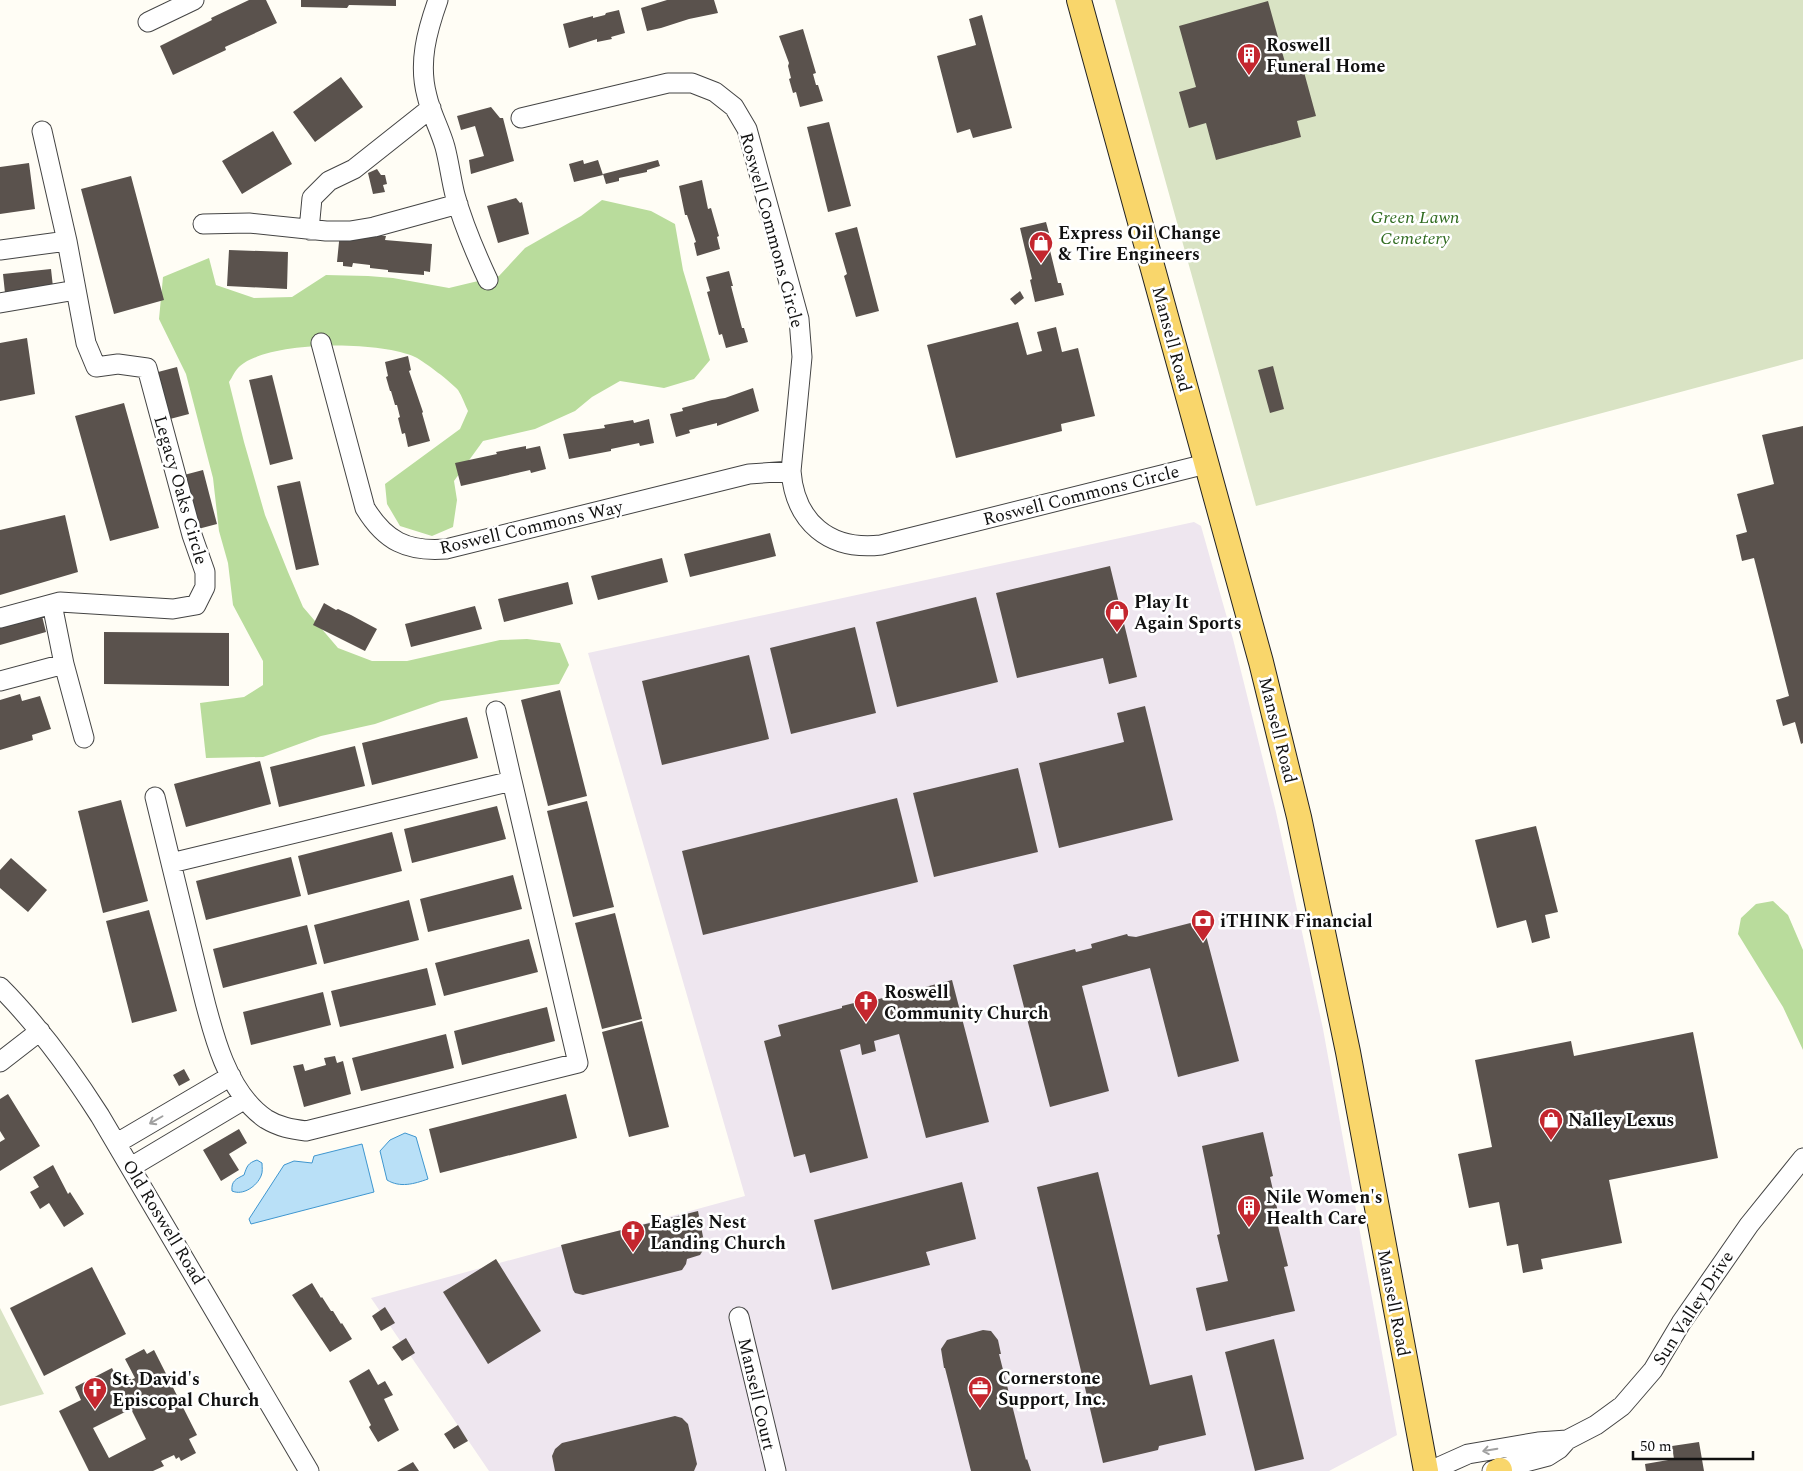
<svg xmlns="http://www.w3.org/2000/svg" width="1803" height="1471" font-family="Spectral,serif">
<rect width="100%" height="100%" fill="#fffdf5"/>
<path fill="#eee6ef" d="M1194 522 1201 526 1233 639 1276 812 1323 1029 1397 1435 1329 1471H489L371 1298 745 1196 588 653Z"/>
<path fill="#b9dc9c" d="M602 200 651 211 675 224 683 270 710 360 694 379 664 388 620 381 592 397 575 411 535 429 483 441 454 481 457 500 453 527 432 536 400 526 387 504 385 484 460 429 468 411C465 405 462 396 458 390 451 382 425 362 415 357 379 341 271 340 240 366 235 370 232 378 229 382L244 442 265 515 288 572 303 607 338 648 372 661H407L500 640 527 639 560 643 569 665 559 684 441 701 375 724 321 736 263 757 206 758 200 703 244 697 263 685V661L233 605 228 563 219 531 213 478 186 374 159 319 163 277 209 258 216 285 254 298 292 297 326 275 368 276 393 278 449 288 499 276 525 248 581 216Z
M1773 901 1788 915 1803 950V1050L1783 1007 1738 934 1741 918 1756 904Z"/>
<path fill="#d9e3c4" d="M1115 0H1803V359L1256 506Z
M0 1308 44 1394 0 1406Z"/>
<path fill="#b9e0f7" stroke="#3f96cf" d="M405 1133 416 1137 428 1179C414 1184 400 1188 387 1180L380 1151 390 1140Z
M362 1144 374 1192 251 1224 249 1219 284 1165 294 1161 312 1163 314 1156Z
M257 1160 262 1163C262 1167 263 1172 261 1176 257 1186 243 1196 232 1191 231 1181 236 1179 244 1175 247 1166 248 1163 257 1160Z"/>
<path fill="#5a524d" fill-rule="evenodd" d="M249 0H266L277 23 225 47 226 50 173 75 160 46 212 20 211 18Z
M301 0H396V6L349 5 347 8 301 7Z
M667 0H714L718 13 689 19 661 28 647 31 641 8Z
M1268 1 1286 66 1301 61 1316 116 1297 121 1301 137 1216 160 1206 123 1189 128 1179 92 1196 87 1179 26Z
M619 10 625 33 611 37 612 39 597 42V39L569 48 563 24 593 16V18L605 15 606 13Z
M982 15 1012 128 973 138 970 129 957 133 937 56 976 45 969 19Z
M803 29 816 73 813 74 816 85H818L823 101 800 107 796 92 793 93 789 79 791 78 788 66 789 63 779 36Z
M341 77 363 107 315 142 293 112Z
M491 107 500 118H503L514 161 471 174 469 160 484 156 475 126 461 130 457 116Z
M829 122 851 206 828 212 807 127Z
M273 131 292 164 242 194 222 161Z
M583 160 584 164 598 160 603 175 574 182 569 164Z
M658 160 660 166 647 170V172L619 178V181L606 184 603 174Z
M29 163 35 209 0 214V167Z
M377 169 381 175H385L387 184 383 185 385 192 373 194 368 173Z
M131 176 164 300 114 314 81 189Z
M702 180 708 209 711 208 719 236 717 237 720 249 697 256 694 243 696 242 687 215H685L679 186Z
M516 198 520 203 522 202 529 234 498 243 487 206Z
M1046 222 1049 233 1046 234 1058 283H1061L1064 295 1035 302 1030 280 1032 279 1020 228Z
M857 227 879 311 856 317 844 276 847 274 835 233Z
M340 232 386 236 385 240 432 244 430 272 424 271V275L388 272V270L370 268V265L353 263 352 267 343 266V262H337Z
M229 250 288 252 287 289 227 286Z
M51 269 53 287 5 293 3 274Z
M729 271 733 286H731L742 328H744L748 342 726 348 722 334 719 335 707 292 710 291 706 277Z
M1020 291 1024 298 1015 305 1010 299Z
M1018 322 1027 355 1042 351 1037 332 1056 327 1062 352 1078 348 1095 416 1061 424 1062 431 956 458 927 345Z
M27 338 35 394 0 401V343Z
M408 356 411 370 409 371 423 412 422 413 430 441 408 447 405 433 402 434 398 418 400 417 397 405H395L391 391H390L386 377 388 376 385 362Z
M1273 366 1284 409 1270 413 1258 370Z
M177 367 189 414 170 419 158 372Z
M272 375 293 459 270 465 249 380Z
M753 388 759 411 717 426V423L689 430 690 433 676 437 670 414 683 411 682 408 712 400 725 398Z
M124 403 159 528 110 541 75 416Z
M649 419 654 443 640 446 639 443 611 449V451L569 459 563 434 605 428 604 425 633 420 634 423Z
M1803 426V743L1801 744 1795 722 1783 726 1776 700 1789 696 1754 558 1742 561 1736 535 1747 532 1737 494 1774 484 1762 435Z
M526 446V449L540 446 546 469 531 473 530 470 461 486 455 463 497 454 496 452Z
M203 470 217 524 198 529 184 475Z
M300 481 319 565 296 570 277 486Z
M65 515 78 572 0 595V530Z
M770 533 776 556 690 577 684 554Z
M662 558 668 582 598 600 591 576Z
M1110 566 1137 677 1109 684 1103 658 1017 678 996 593Z
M568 582 573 604 504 622 498 599Z
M976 597 998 682 897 707 876 622Z
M324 603 336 610 338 609 351 615 377 629 365 651 313 625Z
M475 606 482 629 411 647 405 624Z
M42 616 46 632 0 645V627Z
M855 627 876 713 791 734 770 648Z
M104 632 229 633V686L104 684Z
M749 655 769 739 662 765 642 681Z
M560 690 587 796 548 806 521 700Z
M20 694 22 701 40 696 51 729 32 735 33 740 0 750V700Z
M1145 706 1173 820 1059 848 1039 763 1124 742 1117 713Z
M467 717 478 758 372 785 362 743Z
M355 746 365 786 279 807 270 767Z
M260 761 271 804 186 827 174 784Z
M1018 768 1038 852 934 877 913 793Z
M897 798 918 882 703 935 682 851Z
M121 800 148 901 103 913 78 811Z
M587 801 614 907 573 917 547 811Z
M497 806 506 839 412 863 404 829Z
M1536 826 1558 912 1545 915 1550 938 1532 943 1526 920 1497 928 1475 840Z
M392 832 402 871 308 895 298 856Z
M291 857 301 896 206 920 196 881Z
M11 858 47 890 28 912 0 888V870Z
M513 875 522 909 428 932 420 899Z
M409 900 419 940 324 964 314 925Z
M149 910 177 1011 132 1023 106 921Z
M615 913 642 1019 602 1029 575 923Z
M1202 920 1239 1061 1178 1077 1150 968 1082 986 1109 1091 1050 1107 1013 965 1075 949 1076 952 1092 948 1091 944 1127 934 1128 936 1136 937Z
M307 925 317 964 223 988 213 949Z
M529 939 538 972 444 996 435 963Z
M427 968 436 1005 340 1027 331 991Z
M952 980 989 1122 926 1138 899 1034 874 1041 876 1051 862 1055 860 1044 840 1050 868 1158 810 1173 805 1154 794 1157 764 1041 781 1036 778 1025 842 1008V1006L874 998 875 1000Z
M323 992 331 1025 251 1045 243 1012Z
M547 1007 555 1041 462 1065 454 1031Z
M642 1021 669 1127 629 1137 602 1032Z
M1693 1032 1718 1158 1609 1180 1622 1243 1541 1259 1543 1269 1523 1273 1518 1244 1507 1246 1499 1202 1469 1208 1458 1154 1492 1147 1475 1060 1571 1041 1574 1056Z
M446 1034 454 1068 361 1091 352 1058Z
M335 1056 337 1063 343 1061 351 1094 304 1107 293 1066 303 1064 305 1071 326 1065 324 1058Z
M184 1069 190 1080 179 1086 173 1075Z
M8 1094 40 1146 0 1171V1142L5 1139 0 1131V1099Z
M566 1094 577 1138 440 1173 429 1129Z
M239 1129 247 1143 229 1154 239 1170 221 1181 203 1150Z
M1263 1132 1273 1176 1270 1177 1280 1221 1277 1222 1288 1266 1284 1267 1295 1311 1206 1331 1196 1288 1228 1281 1217 1235 1220 1234 1202 1146Z
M53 1165 68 1194 70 1192 84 1214 64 1227 49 1203 40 1209 30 1192 39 1187 33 1177Z
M1098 1172 1150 1385 1192 1375 1206 1435 1159 1446 1158 1450 1103 1463 1037 1187Z
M962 1182 976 1239 926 1252 930 1265 832 1290 814 1220Z
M698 1211 705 1247 700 1255 687 1259 686 1264 682 1270 583 1295 575 1293 573 1290 561 1245Z
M496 1259 541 1331 488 1364 443 1292Z
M92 1267 126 1334 44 1376 10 1308Z
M312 1283 321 1298 322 1297 331 1311H333L341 1324 342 1323 352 1339 330 1352 292 1295Z
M385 1307 395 1323 381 1331 372 1316Z
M983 1330 991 1331 998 1340 1001 1354H999L1026 1460 1027 1459 1031 1471H971L945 1368H944L941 1349 947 1340Z
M406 1338 415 1353 402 1361 392 1347Z
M1274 1339 1304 1459 1255 1471 1225 1352Z
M144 1349 147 1354 154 1350 197 1435 189 1439 196 1453 181 1461 179 1457 176 1459 174 1455 161 1461 164 1466 153 1471H89L59 1411 81 1400 75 1387 112 1368 117 1378 128 1373 131 1380 135 1378 125 1359ZM131 1409 146 1439 109 1458 93 1428Z
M369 1369 378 1385 385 1381 393 1395 384 1399 399 1430 378 1442 369 1427 371 1425 349 1381Z
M675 1416 682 1418 688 1424 697 1464 694 1471H555L552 1456 555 1449 562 1443Z
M458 1425 468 1441 454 1449 444 1434Z
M1699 1442 1704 1471H1646L1645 1464 1674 1459 1672 1446Z
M413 1462 419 1471H397Z"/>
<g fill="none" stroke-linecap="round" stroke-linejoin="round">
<g stroke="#444" stroke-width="21">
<path id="minor" d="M438 0C427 31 418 63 427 96 431 114 440 129 445 147 449 162 451 179 455 195 463 224 475 252 488 280
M148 22 194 0
M521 118 668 83H692L715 92 734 107 747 129 799 319 802 357 791 471C795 522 829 551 881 545L1206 464
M203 224 249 223 326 231H350L374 227 458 204
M309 230 312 198 329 181 354 169 431 108
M0 250 67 241
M0 303 76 290
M321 343 365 508C385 541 407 552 446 549L749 474 791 471
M52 604 64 664 84 738
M0 618 60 602 173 609 196 605 205 587V572L192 535 147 368 118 364 96 367 86 343 67 241 42 131
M0 681 64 664
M496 711 512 781
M512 781 578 1063 306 1131C291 1129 279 1127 266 1119 223 1090 210 1021 198 974 189 937 180 900 171 863Z
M155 797 171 863
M0 987C39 1026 70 1069 100 1116L309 1471
M0 1062 40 1031
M117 1143 231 1076
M131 1167 245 1099
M739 1317 776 1471
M1430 1471 1468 1454 1538 1442 1567 1440
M1492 1471 1548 1456 1559 1449 1567 1440 1596 1425 1622 1406 1653 1370 1681 1323 1749 1225 1803 1158"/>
</g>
<g stroke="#222" stroke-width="26">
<path id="major" d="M1079 0 1261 662 1299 817 1348 1052 1426 1471
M1498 1471 1500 1470"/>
</g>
<use href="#minor" stroke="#fff" stroke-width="19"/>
<use href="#major" stroke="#f9d66b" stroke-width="24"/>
</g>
<defs><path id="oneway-shaft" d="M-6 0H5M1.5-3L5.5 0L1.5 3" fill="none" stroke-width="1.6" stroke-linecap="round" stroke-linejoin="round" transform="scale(1.25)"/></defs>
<g stroke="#a0a0a0">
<use href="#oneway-shaft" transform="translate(156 1120) rotate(150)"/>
<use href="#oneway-shaft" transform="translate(1490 1450) rotate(170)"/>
</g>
<defs>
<g id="building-pin" transform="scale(1.25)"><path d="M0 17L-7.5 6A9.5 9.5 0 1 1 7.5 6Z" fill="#c4262e" stroke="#fff"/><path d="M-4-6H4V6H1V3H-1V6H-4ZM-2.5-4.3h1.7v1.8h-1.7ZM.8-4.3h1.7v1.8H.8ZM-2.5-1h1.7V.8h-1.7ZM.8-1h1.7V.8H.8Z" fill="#fff"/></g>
<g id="shop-pin" transform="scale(1.25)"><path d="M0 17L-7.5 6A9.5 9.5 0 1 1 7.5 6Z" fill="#c4262e" stroke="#fff"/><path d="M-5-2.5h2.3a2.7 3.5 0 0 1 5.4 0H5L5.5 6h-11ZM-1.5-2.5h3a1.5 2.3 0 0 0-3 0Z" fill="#fff"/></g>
<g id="bank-pin" transform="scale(1.25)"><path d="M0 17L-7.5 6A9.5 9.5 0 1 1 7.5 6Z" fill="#c4262e" stroke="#fff"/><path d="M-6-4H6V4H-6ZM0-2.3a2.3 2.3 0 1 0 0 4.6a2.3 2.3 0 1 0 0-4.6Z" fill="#fff"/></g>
<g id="church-pin" transform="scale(1.25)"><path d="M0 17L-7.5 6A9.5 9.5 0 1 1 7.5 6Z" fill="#c4262e" stroke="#fff"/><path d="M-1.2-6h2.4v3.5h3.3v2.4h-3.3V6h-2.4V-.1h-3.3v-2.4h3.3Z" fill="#fff"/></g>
<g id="office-pin" transform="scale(1.25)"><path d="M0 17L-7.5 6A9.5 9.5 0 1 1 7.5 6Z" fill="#c4262e" stroke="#fff"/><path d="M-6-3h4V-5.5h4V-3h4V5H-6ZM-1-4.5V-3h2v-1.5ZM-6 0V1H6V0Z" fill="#fff"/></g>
</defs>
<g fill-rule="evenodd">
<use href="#building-pin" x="1249" y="55"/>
<use href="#shop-pin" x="1041" y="243"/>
<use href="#shop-pin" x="1117" y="612"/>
<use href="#bank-pin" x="1203" y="921"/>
<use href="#church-pin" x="866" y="1002"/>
<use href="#shop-pin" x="1551" y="1120"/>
<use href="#building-pin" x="1249" y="1207"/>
<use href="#church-pin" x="633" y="1232"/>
<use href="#office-pin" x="980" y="1388"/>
<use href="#church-pin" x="95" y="1389"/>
</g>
<g text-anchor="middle" stroke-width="5" stroke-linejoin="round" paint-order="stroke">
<g font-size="18" font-weight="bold" fill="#111" stroke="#fff" text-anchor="start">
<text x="1266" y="51">Roswell<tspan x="1266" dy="21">Funeral Home</tspan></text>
<text x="1058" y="239">Express Oil Change<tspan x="1058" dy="21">&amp; Tire Engineers</tspan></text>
<text x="1134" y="608">Play It<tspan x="1134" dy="21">Again Sports</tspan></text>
<text x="1220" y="927">iTHINK Financial</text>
<text x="884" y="998">Roswell<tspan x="884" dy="21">Community Church</tspan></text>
<text x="1568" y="1126">Nalley Lexus</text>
<text x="1266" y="1203">Nile Women's<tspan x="1266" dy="21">Health Care</tspan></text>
<text x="650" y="1228">Eagles Nest<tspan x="650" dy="21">Landing Church</tspan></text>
<text x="998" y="1384">Cornerstone<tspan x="998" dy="21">Support, Inc.</tspan></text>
<text x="112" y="1385">St. David's<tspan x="112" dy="21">Episcopal Church</tspan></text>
</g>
<g font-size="18" font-style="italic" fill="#2f6b1f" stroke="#fff">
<text x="1415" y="223">Green Lawn<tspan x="1415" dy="21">Cemetery</tspan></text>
</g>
<g font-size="18" fill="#111" stroke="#fff">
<text transform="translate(772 230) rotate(75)" y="6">Roswell Commons Circle</text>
<text transform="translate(1172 339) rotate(75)" y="6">Mansell Road</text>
<text transform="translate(181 490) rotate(74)" y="6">Legacy Oaks Circle</text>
<text transform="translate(1081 495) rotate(-14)" y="6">Roswell Commons Circle</text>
<text transform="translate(531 527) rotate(-13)" y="6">Roswell Commons Way</text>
<text transform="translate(1278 730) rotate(76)" y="6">Mansell Road</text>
<text transform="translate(164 1222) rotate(59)" y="6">Old Roswell Road</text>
<text transform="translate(1394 1303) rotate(79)" y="6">Mansell Road</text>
<text transform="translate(1693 1308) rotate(-57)" y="6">Sun Valley Drive</text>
<text transform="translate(757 1394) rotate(77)" y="6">Mansell Court</text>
</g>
</g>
<path d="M1633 1451v8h120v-8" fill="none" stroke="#111111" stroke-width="2.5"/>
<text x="1640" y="1451" font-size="15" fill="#111111" stroke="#ffffff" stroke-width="4" paint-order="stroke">50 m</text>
</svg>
